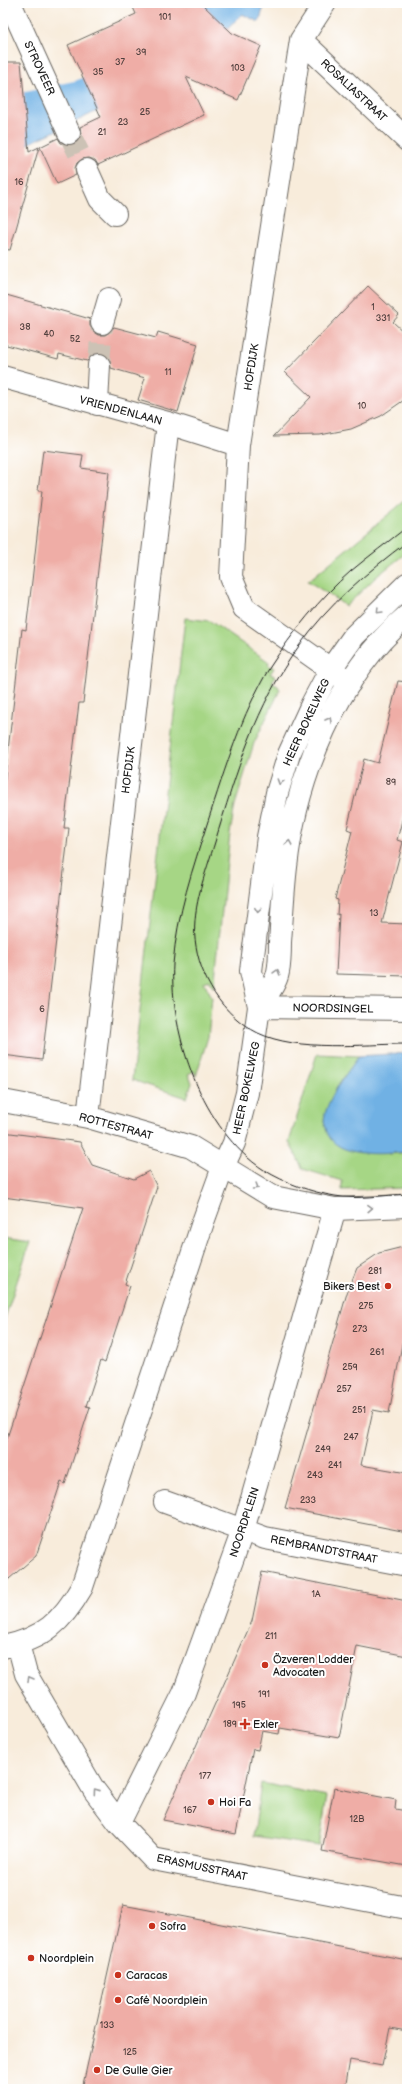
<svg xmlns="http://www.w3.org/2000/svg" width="410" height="2092" font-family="'Balsamiq Sans',sans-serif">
<rect width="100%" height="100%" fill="#fff"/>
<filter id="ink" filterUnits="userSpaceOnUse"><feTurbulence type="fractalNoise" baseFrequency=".025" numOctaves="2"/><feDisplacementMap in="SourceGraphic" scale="8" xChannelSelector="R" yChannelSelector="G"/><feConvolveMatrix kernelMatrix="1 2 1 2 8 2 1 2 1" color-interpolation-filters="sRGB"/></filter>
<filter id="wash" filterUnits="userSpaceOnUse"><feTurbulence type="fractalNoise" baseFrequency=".012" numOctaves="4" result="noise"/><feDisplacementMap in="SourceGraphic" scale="16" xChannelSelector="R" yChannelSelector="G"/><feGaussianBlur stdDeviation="0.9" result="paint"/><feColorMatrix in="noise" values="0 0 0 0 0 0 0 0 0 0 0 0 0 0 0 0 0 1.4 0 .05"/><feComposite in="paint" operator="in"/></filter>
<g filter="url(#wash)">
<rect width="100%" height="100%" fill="#f8ecdb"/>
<path fill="#a6d685" stroke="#617950" d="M407 499V552L376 577 346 606 308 581Z
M185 618 210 621 269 662 268 665 274 668 270 674 275 676 272 683 278 686 280 690 254 743 235 805 230 833 214 988 210 980 204 982 212 997 208 1037 196 1076 194 1071 188 1074 192 1083 187 1098 132 1080Z
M317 1054 359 1056 335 1090 324 1121 329 1136 337 1145 390 1154 407 1152V1188L342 1190V1181L303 1169 289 1142Z
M3 1238 30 1242 3 1324Z
M261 1783 327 1796 319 1846 254 1836Z"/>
<path fill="#6fb1e4" stroke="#466680" d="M192 3H265L259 22 242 14 192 66 28 144 3 146 22 100 28 102 36 116 166 55Z
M407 1053V1152C384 1154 336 1159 327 1132 326 1128 324 1123 324 1120 326 1099 347 1073 359 1056Z"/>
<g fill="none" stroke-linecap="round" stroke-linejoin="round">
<path stroke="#6fb1e4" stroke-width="32" d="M3 112 81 96 115 81"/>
</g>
<g id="blocks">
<path fill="#efada6" d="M131 3H201L232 33 261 46 238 100 186 77 204 115 98 165 95 160 89 158 82 159 77 163 75 168 76 175 57 184 40 147 58 138 61 143 67 145 74 144 79 141 81 135 80 127 101 117 68 45 136 14Z
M3 62H21L29 152 39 147 10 250 3 249Z
M368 286 399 315 393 322 407 335V398L381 416 351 429 320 435 274 436 311 397 285 372Z
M3 294 90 319V326L93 331 99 335H105L110 332 114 327 156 338 158 332 198 344 178 412 138 400 145 378 111 368 110 360 105 354 99 353 94 354 87 361 59 354 58 359 3 344Z
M43 450 83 455 81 468 109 472 83 703H79L64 828H69L42 1060 3 1055V794L22 629 26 630 32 581 42 491H38Z
M398 681 407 682V801L397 840 403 842 382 923 407 924V976L336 974 339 914 337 915 338 900 335 899 352 831 347 829 364 759 378 763Z
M3 1132 80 1142 92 1165 134 1179 149 1171 157 1187 125 1284 130 1286 105 1362 101 1360 86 1406 90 1407 65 1484 61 1482 36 1556 3 1584V1450L83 1208 3 1197Z
M407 1246V1318L389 1413 373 1410 361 1465 407 1473V1532L285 1508 347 1293 357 1268 379 1253Z
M262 1572 407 1601V1656L357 1646 339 1738 280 1728 279 1734 262 1731 258 1750 253 1749 236 1834 163 1820 252 1621Z
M334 1788 396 1800 395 1809 407 1811V1866L322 1851Z
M123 1905 407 1960V2031L390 2028 382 2066 350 2060 345 2089H82Z"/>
</g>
</g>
<g filter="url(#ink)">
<use href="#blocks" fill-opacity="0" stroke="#69655f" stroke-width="1"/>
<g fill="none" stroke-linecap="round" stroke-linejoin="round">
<path stroke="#ccc2b5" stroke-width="22" stroke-dasharray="22 11" stroke-linecap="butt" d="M69 133 87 170
M99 365 102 323"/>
<g stroke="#69655f" stroke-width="24">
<path id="minor" d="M10 3 69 133
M325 3 301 40 238 445 231 577 244 608 350 683
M301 40 407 140
M87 170 100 199 115 214
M102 323 109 299
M3 377 168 423 238 445
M97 404 99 365
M259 1007C265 997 276 984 278 972 280 963 280 952 280 942 282 917 283 892 286 867 296 777 337 675 407 616
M259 1007 407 1009
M3 1101 88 1117 191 1147 273 1197 335 1209 407 1206
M88 1117 168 423
M165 1502 265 1538 407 1565
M18 1644 26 1674 94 1790 119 1823 153 1859 407 1908
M3 1647C43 1639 62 1622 82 1587L203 1222 223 1167 234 1143 247 1093 259 1007 251 971 268 837 277 793 289 754 312 704 330 670 354 636 407 584
M119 1823 184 1693 243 1530 335 1209"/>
</g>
<use href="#minor" stroke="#fff" stroke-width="22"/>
<path stroke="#1c1c1c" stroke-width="1" d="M407 527C388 542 369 556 351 571 320 598 292 633 270 667 241 715 225 769 208 821 193 868 177 914 173 964 169 1034 203 1131 264 1170 285 1183 311 1192 335 1196 356 1200 385 1195 407 1194
M407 542C367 572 328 605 299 646 256 705 236 773 215 842 206 872 192 906 195 939 199 977 222 1015 258 1033 298 1052 362 1044 407 1044"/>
</g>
<defs><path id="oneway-chevron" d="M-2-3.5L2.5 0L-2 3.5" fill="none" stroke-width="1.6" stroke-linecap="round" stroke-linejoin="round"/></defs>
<g stroke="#999">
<use href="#oneway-chevron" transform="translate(379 611) rotate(134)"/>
<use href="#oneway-chevron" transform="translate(329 720) rotate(-61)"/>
<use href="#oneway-chevron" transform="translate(280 782) rotate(107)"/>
<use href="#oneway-chevron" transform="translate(289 843) rotate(-81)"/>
<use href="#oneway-chevron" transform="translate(258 910) rotate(97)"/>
<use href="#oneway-chevron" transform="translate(277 972) rotate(-74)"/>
<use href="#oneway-chevron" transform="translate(256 1187) rotate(31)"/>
<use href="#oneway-chevron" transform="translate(370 1208) rotate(-2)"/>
<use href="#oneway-chevron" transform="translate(30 1679) rotate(-120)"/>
<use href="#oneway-chevron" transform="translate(96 1791) rotate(-125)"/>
</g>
</g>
<g fill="#c8321e" stroke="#fff" stroke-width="1.5">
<circle cx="388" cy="1286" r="4"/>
<circle cx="265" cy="1665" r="4"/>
<path d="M243 1718h4v4h4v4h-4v4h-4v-4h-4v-4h4z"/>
<circle cx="211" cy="1802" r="4"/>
<circle cx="152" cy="1926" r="4"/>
<circle cx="31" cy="1958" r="4"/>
<circle cx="118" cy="1975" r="4"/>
<circle cx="118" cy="2000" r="4"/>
<circle cx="97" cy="2070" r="4"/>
</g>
<g text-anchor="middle" stroke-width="4" stroke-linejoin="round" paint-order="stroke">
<g font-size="9" fill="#51403e">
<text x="165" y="20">101</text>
<text x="141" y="55">39</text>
<text x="120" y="65">37</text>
<text x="238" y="71">103</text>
<text x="98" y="75">35</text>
<text x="145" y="115">25</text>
<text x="123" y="125">23</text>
<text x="102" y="135">21</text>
<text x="19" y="185">16</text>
<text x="373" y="310">1</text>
<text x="383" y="321">331</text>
<text x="25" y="330">38</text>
<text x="49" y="337">40</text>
<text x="75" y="342">52</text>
<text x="168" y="375">11</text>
<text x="362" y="409">10</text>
<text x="391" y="785">89</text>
<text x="374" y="916">13</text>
<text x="42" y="1012">6</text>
<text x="375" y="1274">281</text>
<text x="366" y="1309">275</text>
<text x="360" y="1332">273</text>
<text x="377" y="1355">261</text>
<text x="350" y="1370">259</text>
<text x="344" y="1392">257</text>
<text x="359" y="1413">251</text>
<text x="351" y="1440">247</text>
<text x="323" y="1452">249</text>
<text x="335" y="1468">241</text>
<text x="315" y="1478">243</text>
<text x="308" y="1503">233</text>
<text x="316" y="1597">1A</text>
<text x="271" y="1639">211</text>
<text x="264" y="1697">191</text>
<text x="239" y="1708">195</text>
<text x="230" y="1727">189</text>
<text x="205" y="1779">177</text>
<text x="190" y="1813">167</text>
<text x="357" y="1822">12B</text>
<text x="107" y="2028">133</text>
<text x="130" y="2055">125</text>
</g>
<g font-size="11" fill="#1c1c1c" stroke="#fff">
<text transform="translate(40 68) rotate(65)" y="4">STROVEER</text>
<text transform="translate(354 90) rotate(43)" y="4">ROSALIASTRAAT</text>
<text transform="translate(251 367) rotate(-81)" y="4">HOFDIJK</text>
<text transform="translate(121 410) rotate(15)" y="4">VRIENDENLAAN</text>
<text transform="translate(306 722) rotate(-65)" y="4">HEER BOKELWEG</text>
<text transform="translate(128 770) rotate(-83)" y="4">HOFDIJK</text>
<text transform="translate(333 1008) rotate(1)" y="4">NOORDSINGEL</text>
<text transform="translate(246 1088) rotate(-78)" y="4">HEER BOKELWEG</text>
<text transform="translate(116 1126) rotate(15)" y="4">ROTTESTRAAT</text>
<text transform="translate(244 1522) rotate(-72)" y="4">NOORDPLEIN</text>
<text transform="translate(324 1549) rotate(11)" y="4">REMBRANDTSTRAAT</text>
<text transform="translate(202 1867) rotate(12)" y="4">ERASMUSSTRAAT</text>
</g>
<g font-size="11" fill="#1c1c1c" stroke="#fff" text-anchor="start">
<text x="380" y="1290" text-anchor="end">Bikers Best</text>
<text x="273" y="1663">Özveren Lodder<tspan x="273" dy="13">Advocaten</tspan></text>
<text x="253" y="1728">Exler</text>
<text x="219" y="1806">Hoi Fa</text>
<text x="160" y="1930">Sofra</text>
<text x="39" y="1962">Noordplein</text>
<text x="126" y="1979">Caracas</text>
<text x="126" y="2004">Café Noordplein</text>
<text x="105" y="2074">De Gulle Gier</text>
</g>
</g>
<rect width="410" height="2092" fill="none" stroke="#fff" stroke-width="16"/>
</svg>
